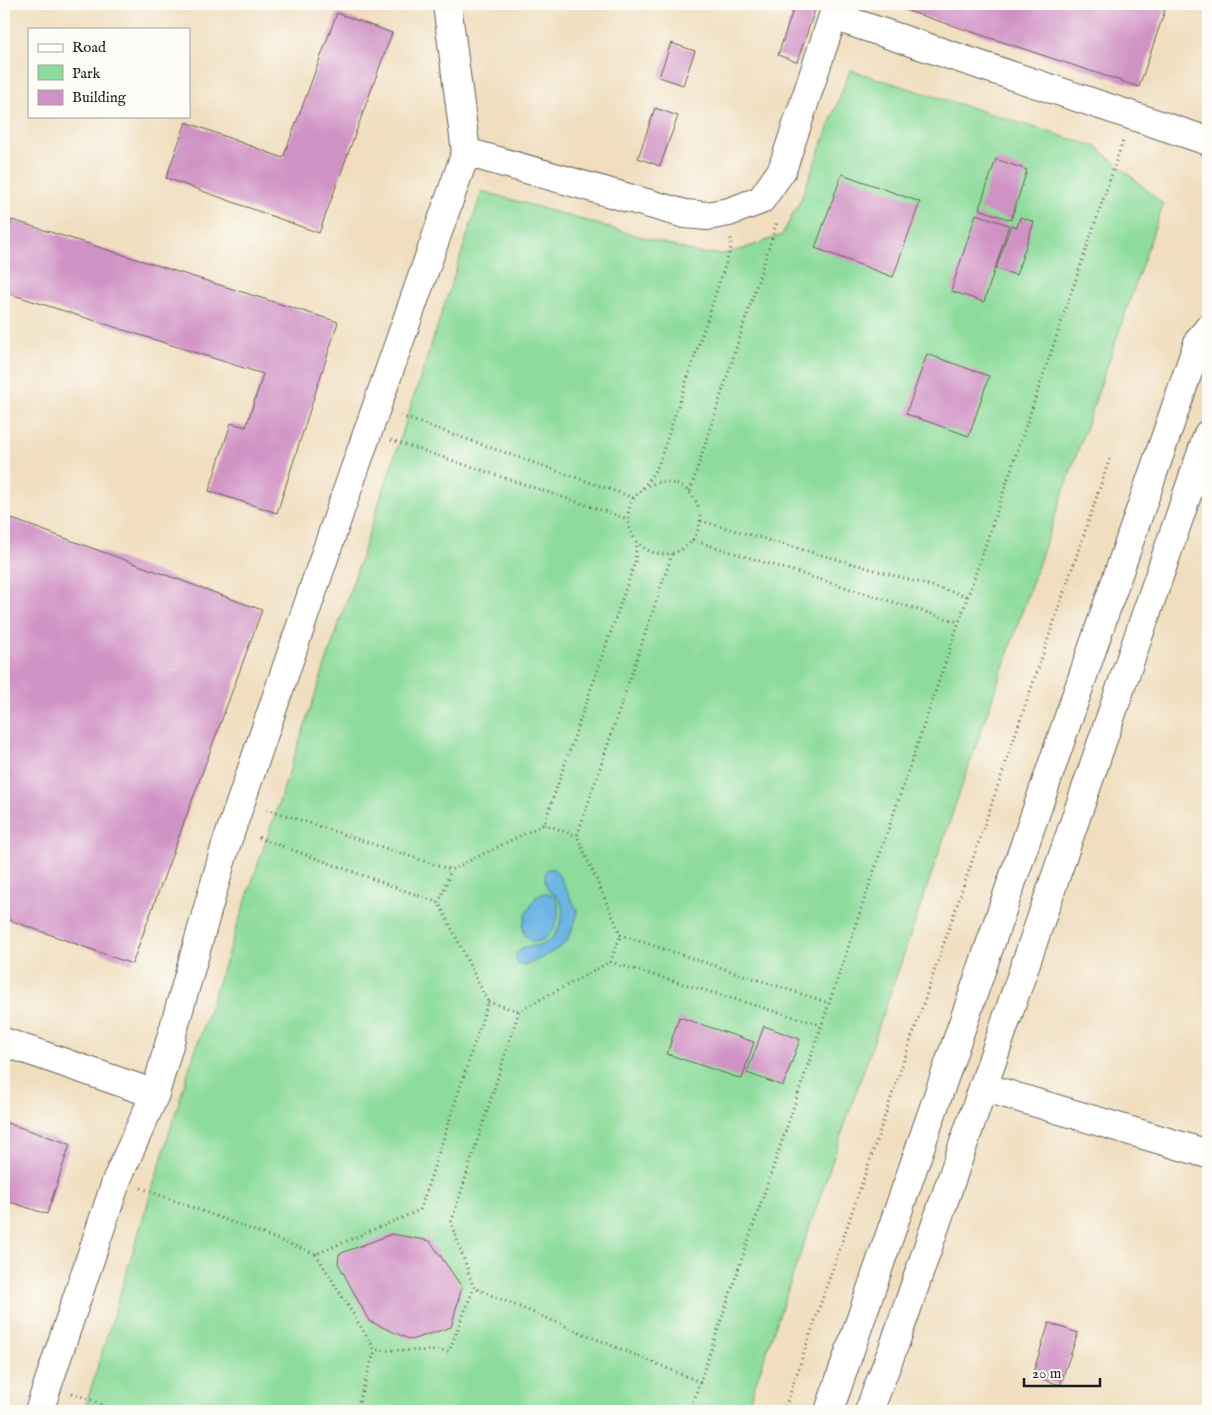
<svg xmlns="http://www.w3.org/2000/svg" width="1212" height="1415" font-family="'IM FELL English',serif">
<rect width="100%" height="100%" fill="#fdfcf7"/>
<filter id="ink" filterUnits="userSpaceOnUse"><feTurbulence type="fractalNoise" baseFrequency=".02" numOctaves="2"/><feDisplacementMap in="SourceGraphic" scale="10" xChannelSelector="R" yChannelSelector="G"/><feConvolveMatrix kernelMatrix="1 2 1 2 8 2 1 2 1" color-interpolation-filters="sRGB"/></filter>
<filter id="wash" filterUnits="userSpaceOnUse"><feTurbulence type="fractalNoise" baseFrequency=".0096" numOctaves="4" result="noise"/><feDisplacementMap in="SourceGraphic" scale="20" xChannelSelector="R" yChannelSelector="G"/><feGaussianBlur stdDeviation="1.12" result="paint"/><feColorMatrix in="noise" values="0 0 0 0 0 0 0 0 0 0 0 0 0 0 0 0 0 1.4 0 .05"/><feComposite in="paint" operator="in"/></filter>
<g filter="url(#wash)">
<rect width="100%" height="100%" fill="#f0debf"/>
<path fill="#8ddc9b" stroke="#547c5c" d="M850 70 1097 147 1163 204 746 1411H84L189 1069 344 609 482 191 698 253 723 254 743 249 782 235 801 199Z"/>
<path fill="#6cb4e3" stroke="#446880" d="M547 869H554L560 877 577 910V917L567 941 559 948 532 963 525 965 517 963 516 954 521 948C528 946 537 947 544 944 557 937 567 915 560 900 558 895 553 894 549 891 544 885 544 875 547 869Z
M545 893 556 897C563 914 554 942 533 942L524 934 523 926 526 914 536 897Z"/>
<g id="blocks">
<path fill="#d092c5" d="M795 4H817L797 62 778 55Z
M887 4H1145L1165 10 1139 87Z
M337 13 392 33 319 233 166 178 186 122 283 158Z
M671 43 695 51 683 85 659 77Z
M655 108 678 116 660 166 638 158Z
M996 159 1027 170 1011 220 979 209Z
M842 174 920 202 893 277 815 248Z
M976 214 1009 225 984 302 951 291Z
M1020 217 1034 222 1016 275 996 269 1011 225 1017 227Z
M12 220 338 322 277 513 209 491 231 423 246 427 263 374 4 292V246Z
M927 354 989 376 969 436 906 414Z
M4 516 262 610 132 964 4 918Z
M679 1017 754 1042 742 1079 667 1054Z
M764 1026 800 1039 783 1086 747 1073Z
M4 1122 70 1144 47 1214 4 1200Z
M392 1234 430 1241 462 1287 451 1327 411 1340 369 1321 338 1263 339 1254Z
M1049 1323 1078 1333 1060 1385 1032 1376Z"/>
</g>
</g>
<g filter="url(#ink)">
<use href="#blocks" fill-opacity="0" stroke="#666055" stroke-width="1"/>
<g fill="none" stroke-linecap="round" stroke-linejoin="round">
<g stroke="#666055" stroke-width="30">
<path id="minor" d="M466 152 685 214 707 216 729 212 761 200 782 170 833 16 1208 141
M4 1042 155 1094
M983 1087 1208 1154
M39 1411 117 1179 155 1094 225 848 341 508 466 152 447 4
M829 1411 1199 340 1208 329
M869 1411 895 1343 1208 434"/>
</g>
<path stroke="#666055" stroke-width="3" stroke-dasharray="1 4" stroke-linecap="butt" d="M401 416 634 498
M391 440 628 519
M628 518a36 36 0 1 1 72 0a36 36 0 1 1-72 0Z
M643 488 658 466 731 248V238
M690 491 777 222
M701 521 967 596
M692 540 958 622
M672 554 577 836 621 935 829 1003
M267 809 451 870 544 824 635 562 637 542
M544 824 577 836
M439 903 451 870
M610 962 621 935
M488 1002 519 1011
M141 1188 316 1254 420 1210 488 1002 439 903 257 837
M316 1254 375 1350 449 1351 474 1288
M700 1382 474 1288 451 1223 519 1011 610 962 821 1025
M72 1393 120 1411
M356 1411 375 1350
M690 1411 1123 141
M784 1411 1111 455"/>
<use href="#minor" stroke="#fff" stroke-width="28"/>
</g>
</g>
<rect width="1212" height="1415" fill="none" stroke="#fdfcf7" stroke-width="20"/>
<rect x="28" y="28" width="162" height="90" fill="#fdfcf7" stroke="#a3a29f"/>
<rect x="38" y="44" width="25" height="8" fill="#ffffff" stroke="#a3a29f"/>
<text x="72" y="52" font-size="15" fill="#1c1c1c">Road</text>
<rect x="38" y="65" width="25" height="15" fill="#8ddc9b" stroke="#a3a29f"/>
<text x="72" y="78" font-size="15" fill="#1c1c1c">Park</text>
<rect x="38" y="90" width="25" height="15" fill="#d092c5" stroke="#a3a29f"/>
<text x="72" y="102" font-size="15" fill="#1c1c1c">Building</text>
<path d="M1024 1378v8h76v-8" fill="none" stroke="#1c1c1c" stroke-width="2.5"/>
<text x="1032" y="1378" font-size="15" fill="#1c1c1c" stroke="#fdfcf7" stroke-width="4" paint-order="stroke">20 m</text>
</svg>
